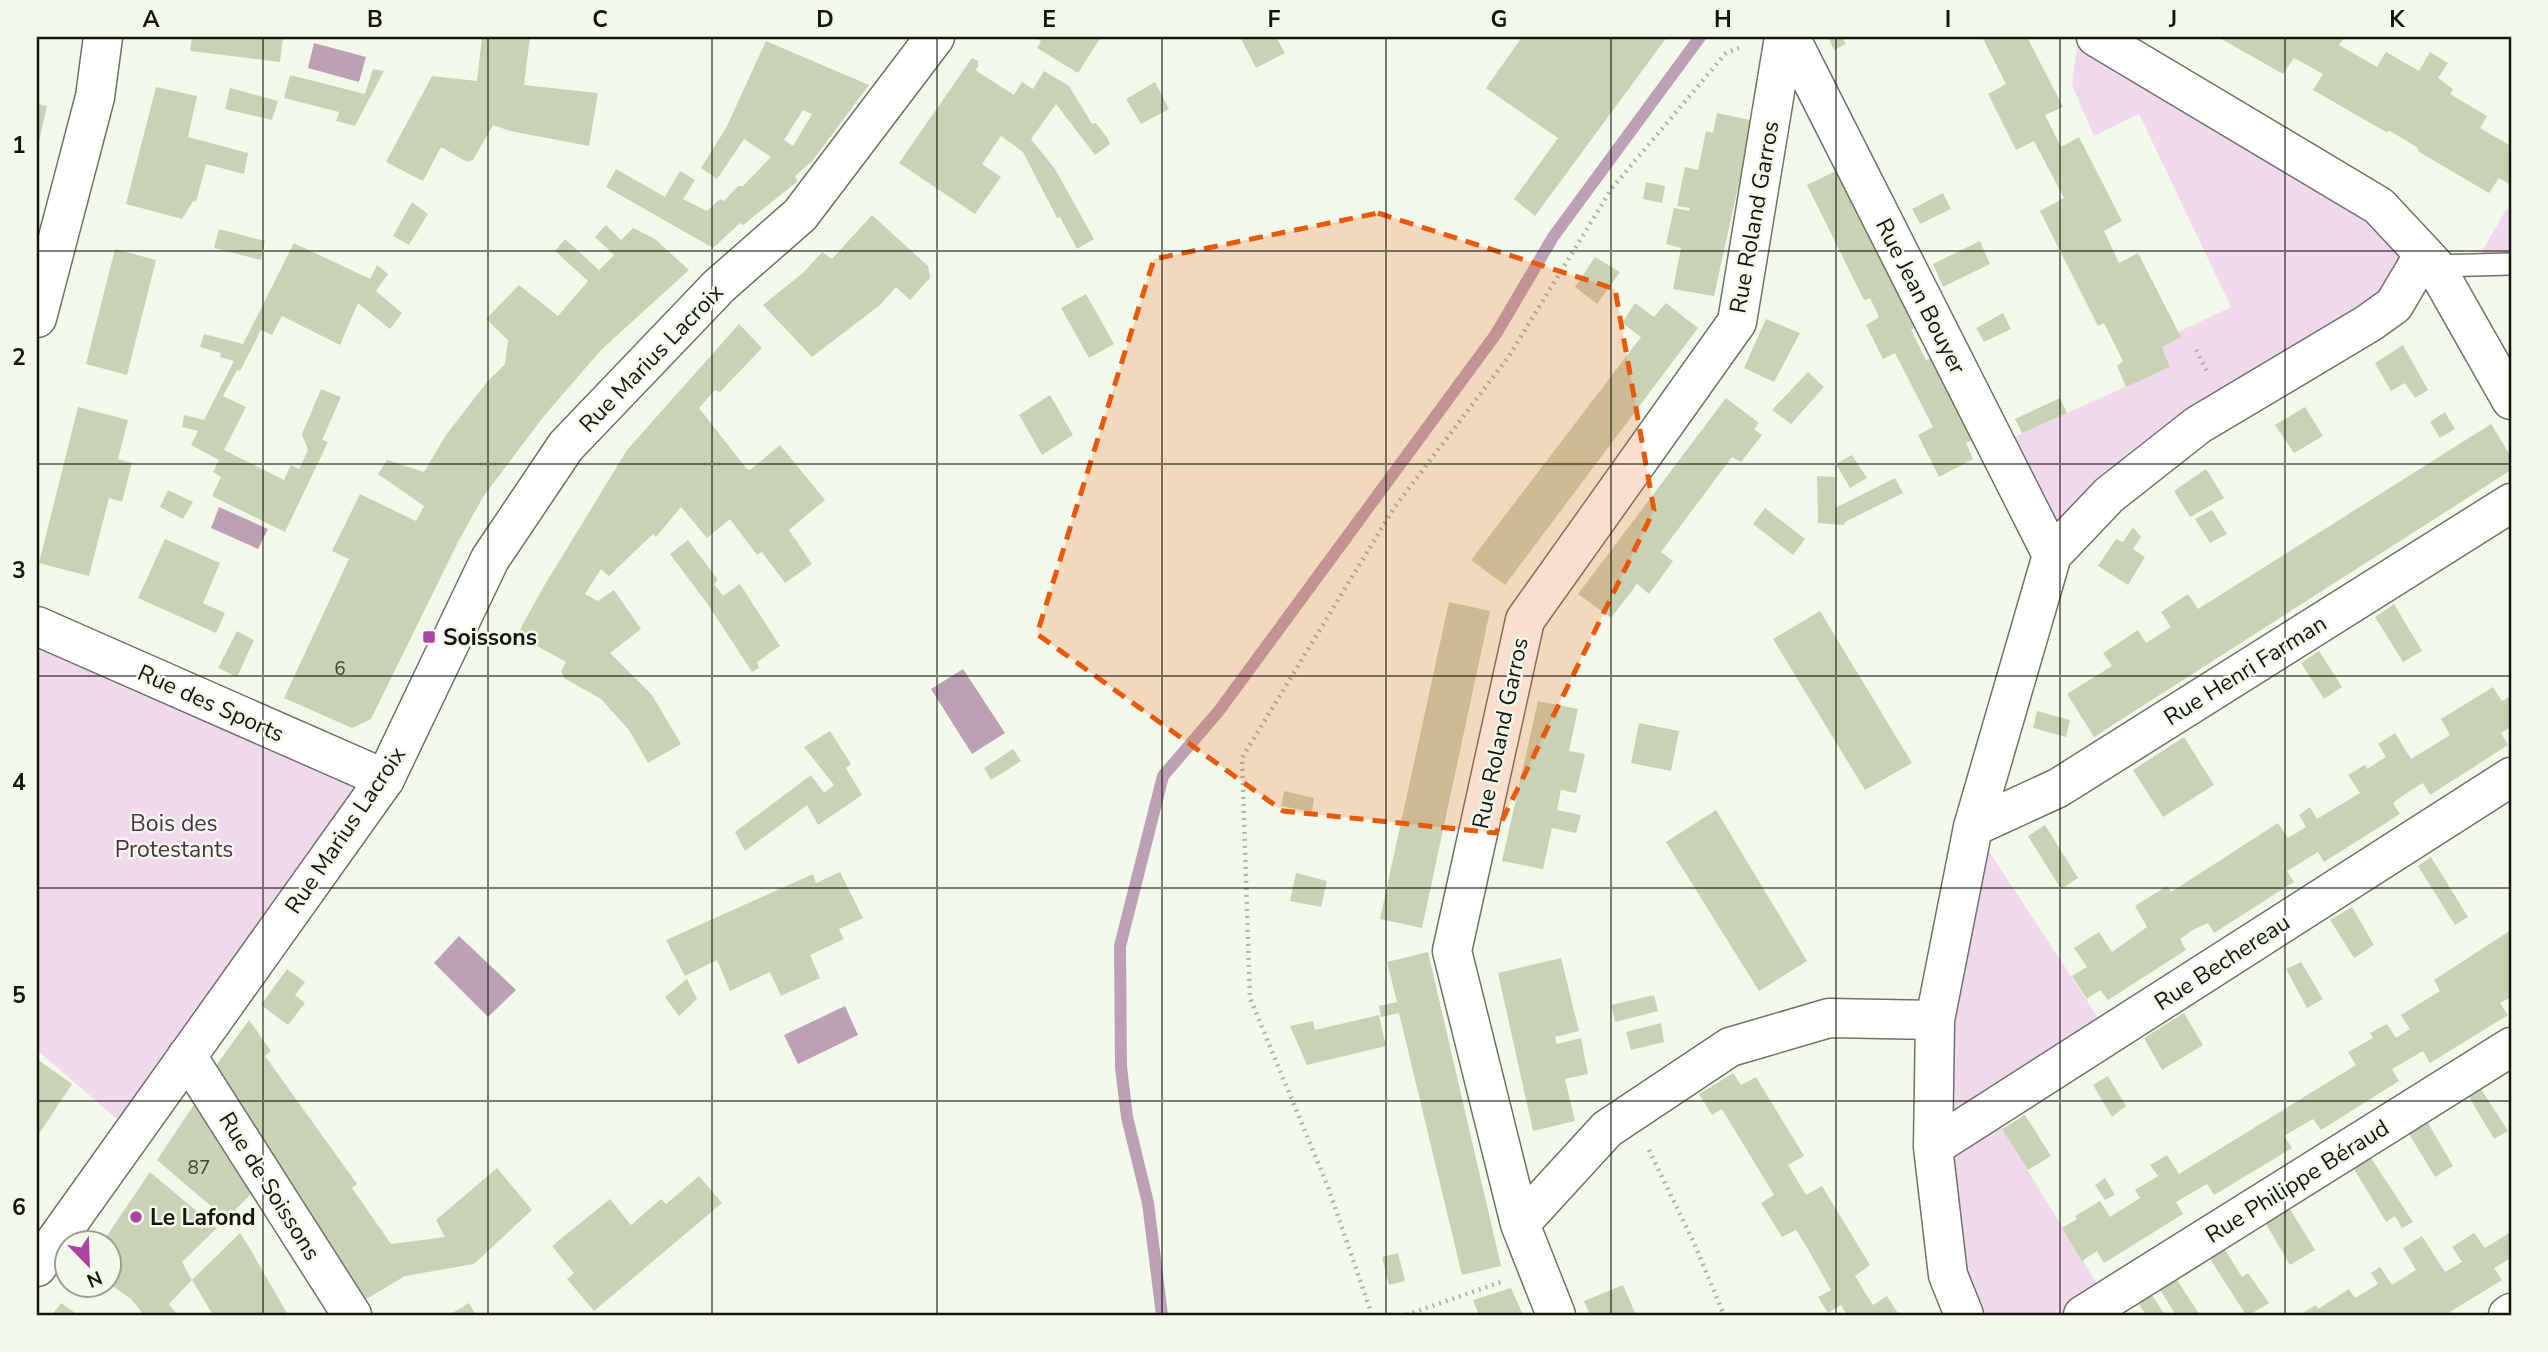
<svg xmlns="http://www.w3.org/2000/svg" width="2548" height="1352" font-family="'Nunito Sans',sans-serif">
<rect width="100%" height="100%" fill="#f3f9ea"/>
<path fill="#f1d9ed" d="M2078 37 2424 254 2394 305 2052 555 1997 448 2022 433 2170 367 2162 347 2178 332 2231 307 2139 114 2094 136 2072 85Z
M2507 208 2511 211V264L2474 265Z
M37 626 385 779 132 1132 37 1050Z
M1973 827 2109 1034 1991 1110 2107 1300 2093 1315H1964L1935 1020Z"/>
<path fill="#bba0b6" d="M314 43 366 57 359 82 308 68Z
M219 507 268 529 258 549 211 528Z
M963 669 1005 733 972 754 931 689Z
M459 936 516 990 488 1017 434 963Z
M845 1006 858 1035 798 1064 784 1035Z"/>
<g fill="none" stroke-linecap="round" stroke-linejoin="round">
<path stroke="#bba0b6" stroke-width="12" d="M1162 1315 1148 1203 1127 1117 1121 1067 1120 946 1163 776 1218 712 1496 334 1553 237 1700 37"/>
</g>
<path fill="#c7d3b4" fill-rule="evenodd" d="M192 37H283L280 62 190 51Z
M482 37H530L524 85 598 93 589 146 510 131 493 125 473 160 467 162 441 147 423 181 386 162 432 76 477 81Z
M1034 37H1101L1078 73 1037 48 1041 41Z
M1240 37H1276L1285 53 1256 68Z
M1522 37H1667L1535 216 1514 199 1558 138 1486 88Z
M1828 37H1842L1846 44 1834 50Z
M1982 37H2027L2063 107 2045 115 2061 147 2079 137 2122 221 2104 231 2119 263 2138 253 2181 337 2162 347 2170 367 2126 387 2117 366 2123 361 2104 323 2098 326 2040 211 2064 198 2034 141 2016 150 1988 94 2006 84Z
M2218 37H2341L2344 38 2339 45 2377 67 2386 52 2419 71 2430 52 2448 63 2438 78 2453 89 2450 94 2487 116 2480 128 2511 146V185L2499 178 2489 193 2419 152 2418 148 2390 131 2386 132 2313 90 2323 74 2294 58 2283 74Z
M766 41 869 85 813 160 795 176 798 181 743 225 740 223 713 248 606 187 616 169 665 197 680 171 695 180 683 199 707 211 720 199 724 201 738 186H743L771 157 744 139 717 179 701 168 726 128ZM803 110 812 114 793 146 784 140Z
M972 58 978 61V67L975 70 1014 95 1022 82 1033 89 1044 71 1069 86 1092 124 1096 123 1108 139 1110 144 1095 155 1056 104 1031 139 1055 169 1094 239 1077 249 1060 217 1057 218 1023 152 1001 136 982 164 1001 177 975 214 899 163Z
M373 69 384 71 355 126 336 121 339 112 284 98 290 75 365 94Z
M1155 82 1169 109 1141 124 1126 99Z
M156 87 197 96 188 137 248 153 244 174 206 164 196 202 193 201 182 219 126 204Z
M230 88 278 101 272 120 225 109Z
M37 104 47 106 38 145H37Z
M1717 113 1750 120 1746 151 1714 296 1673 289 1681 248 1666 244 1674 208 1689 211 1690 208 1677 206 1685 167 1698 170 1706 131 1713 133Z
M1844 167 1921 324 1911 330 1926 360 1937 355 1979 437 1966 443 1973 459 1939 477 1918 435 1933 427 1895 353 1883 359 1866 325 1879 317 1870 298 1864 300 1807 185Z
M1646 182 1665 186 1662 203 1643 199Z
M1943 193 1951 209 1920 224 1912 209Z
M412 202 428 214 409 245 393 236Z
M872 215 928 266 930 278 910 300 896 287 880 305 812 357 763 305 804 272 822 252 832 259Z
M606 225 621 240 633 228 655 239 689 270 601 350 544 416 483 497 458 542 371 719 352 728 284 698 349 559 332 551 360 494 416 521 424 506 378 474 387 460 424 472 446 435 487 382 505 364 508 340 486 319 519 285 558 316 588 281 555 251 565 239 599 270 614 255 595 237Z
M219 229 265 241 261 260 214 248Z
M1980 241 1990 264 1943 287 1933 264Z
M294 243 370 279 377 265 388 274 376 291 402 313 390 329 358 303 340 345 282 316 272 335 261 330 240 371 237 370 223 396 246 407 224 450 284 480 291 465 299 469 308 450 302 434 321 389 341 397 322 440 328 442 285 532 212 496 221 477 213 472 219 460 191 445 198 431 182 427 184 415 204 420 234 361 220 357 221 353 200 347 204 334 243 344Z
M115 249 156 260 127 375 86 364Z
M1595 257 1620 272 1597 304 1575 287Z
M1086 294 1114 344 1089 358 1061 308Z
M1635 303 1654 317 1666 303 1698 328 1505 585 1471 560 1641 337 1622 323Z
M2003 313 2011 329 1984 342 1976 328Z
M1766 319 1800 333 1774 382 1744 368Z
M739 324 762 348 720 392 715 390 699 408 746 468 750 470 780 445 825 500 789 530 812 564 785 583 762 552 757 555 730 519 707 538 681 507 656 537 653 534 609 576 601 569 585 594 598 601 614 590 641 629 610 653 652 695 681 744 648 763 629 730 601 699 564 678 561 671 566 662 517 635 544 586 627 450Z
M2403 345 2428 390 2415 398 2405 383 2391 391 2375 363Z
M1808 372 1824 387 1791 424 1772 410Z
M1050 395 1073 435 1042 455 1019 415Z
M1726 398 1759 423 1754 429 1762 435 1741 462 1732 457 1661 552 1673 561 1649 594 1637 584 1611 618 1578 594Z
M2060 398 2067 413 2022 433 2015 419Z
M78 407 128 420 118 459 132 463 122 502 109 498 89 576 39 563Z
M2305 407 2323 436 2294 453 2275 425Z
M2445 412 2455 429 2440 438 2430 422Z
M2491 424 2511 457V470L2094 737 2067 694 2112 666 2103 653 2138 630 2146 643 2171 627 2161 612 2188 594 2198 609Z
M1852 455 1867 478 1850 488 1836 464Z
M2206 469 2224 498 2190 517 2174 491Z
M1817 476 1835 477V508L1895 478 1903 493 1845 522 1844 525 1818 523Z
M168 490 193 502 183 519 160 507Z
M1765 508 1805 539 1793 555 1753 524Z
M2212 510 2227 534 2210 543 2195 519Z
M2133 527 2141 537 2133 549 2145 557 2128 585 2098 566 2116 539 2123 542Z
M165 539 220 563 203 603 225 613 216 633 138 598Z
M688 540 718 580 714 584 723 596 740 584 780 646 757 662 759 668 752 672 709 606 670 554Z
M1449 602 1490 611 1422 928 1380 919Z
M2394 604 2422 651 2403 662 2375 617Z
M1820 611 1912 763 1865 790 1773 639Z
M237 631 254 640 237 677 218 668Z
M2319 651 2342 687 2324 699 2301 663Z
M2493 687 2502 701 2511 696V727L2501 733 2508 745 2430 795 2423 783 2408 792 2393 803 2400 814 2324 862 2318 852 2287 871 2294 882 2214 933 2208 923 2193 930 2180 939 2186 950 2108 1000 2100 990 2087 999 2072 976 2087 967 2074 948 2099 932 2112 952 2147 927 2135 906 2167 886 2171 892 2278 823 2288 838 2306 827 2299 815 2310 807 2317 819 2360 793 2348 775 2365 765 2367 769 2386 757 2378 744 2395 733 2411 759 2450 735 2441 719Z
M1538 701 1578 709 1569 751 1585 754 1576 793 1561 790 1557 810 1581 815 1576 833 1552 828 1543 869 1502 861Z
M2037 711 2070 720 2066 737 2033 728Z
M1639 723 1679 731 1671 771 1631 763Z
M830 731 851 764 846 768 862 795 818 825 807 805 745 851 735 832 811 775 824 793 834 785 804 747Z
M2184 737 2214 785 2163 817 2133 770Z
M1013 749 1021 761 991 780 984 768Z
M1284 791 1314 798 1312 812 1281 806Z
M1716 810 1807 961 1759 991 1666 842Z
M2045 825 2078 878 2061 889 2028 836Z
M2431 857 2468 917 2455 925 2418 866Z
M840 872 863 918 839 929 844 939 810 955 820 978 781 996 770 972 730 991 717 960 685 976 666 940 813 874 816 883Z
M1296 873 1327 881 1321 907 1290 901Z
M2352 907 2374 945 2354 958 2330 920Z
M2511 930V997L2500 1003 2508 1015 2430 1063 2423 1051 2392 1069 2399 1081 2321 1130 2313 1119 2284 1136 2292 1148 2214 1195 2207 1184 2176 1202 2183 1214 2104 1263 2097 1251 2082 1261 2062 1228 2077 1219 2075 1216 2100 1201 2110 1217 2140 1198 2135 1190 2158 1176 2150 1165 2167 1155 2179 1174 2356 1065 2348 1052 2373 1038 2370 1033 2387 1024 2396 1038 2410 1029 2401 1015 2440 991 2434 980Z
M1428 952 1501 1266 1462 1275 1399 1013 1381 1017 1379 1006 1397 1002 1387 962Z
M1561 958 1579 1031 1555 1037 1556 1041 1557 1044 1581 1038 1588 1074 1565 1079 1575 1121 1533 1131 1498 973Z
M2301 962 2323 999 2307 1008 2286 969Z
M287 969 305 982 295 995 305 1003 288 1025 261 1005Z
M687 979 697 999 679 1016 665 997Z
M1654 995 1658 1011 1615 1022 1611 1005Z
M2184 1013 2203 1045 2162 1070 2144 1038Z
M1379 1015 1386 1046 1307 1065 1290 1026 1313 1021 1315 1030Z
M249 1020 271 1051 265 1056 357 1184 352 1188 391 1244 445 1237 436 1220 497 1168 532 1210 474 1264 405 1276 361 1302 215 1067Z
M1661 1023 1664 1042 1631 1050 1626 1032Z
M37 1059 72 1084 37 1137Z
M1733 1073 1741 1085 1756 1077 1804 1156 1788 1165 1806 1195 1822 1186 1870 1265 1855 1276 1864 1291 1873 1305 1887 1296 1899 1315H1847L1841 1305 1828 1313 1818 1297 1831 1290 1808 1249 1796 1230 1782 1237 1761 1203 1774 1195 1722 1109 1712 1115 1699 1094Z
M2108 1076 2126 1106 2112 1117 2093 1085Z
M2481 1089 2508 1131 2494 1139 2469 1097Z
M193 1106H199L251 1194 226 1219 157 1160Z
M2025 1115 2051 1156 2028 1170 2002 1129Z
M2428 1123 2453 1166 2435 1177 2409 1134Z
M2371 1158 2413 1222 2402 1228 2395 1216 2386 1222 2354 1169Z
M150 1172 217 1228 182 1262 192 1280 169 1304 177 1315H144L131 1299 108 1283V1243H102Z
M699 1176 722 1203 594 1311 567 1279 574 1273 552 1246 610 1199 631 1225 661 1199 666 1204Z
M2105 1178 2115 1195 2105 1200 2095 1185Z
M2290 1209 2315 1250 2290 1265 2266 1224Z
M2511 1232V1258L2494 1268 2502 1280 2445 1315H2299L2316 1305 2318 1309 2349 1289 2355 1298 2378 1284 2371 1273 2380 1267 2392 1285 2416 1270 2403 1248 2422 1236 2445 1272 2462 1262 2452 1247 2474 1233 2485 1248Z
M240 1233 249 1247 288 1315H213L192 1280Z
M2225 1250 2242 1277 2248 1273 2269 1303 2249 1315H2246L2210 1259Z
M1398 1253 1405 1281 1389 1285 1382 1257Z
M2177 1280 2200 1315H2176L2160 1290Z
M1623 1285 1636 1315H1590L1584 1301Z
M1511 1288 1523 1315H1479L1473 1300Z
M2152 1295 2165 1315H2146L2139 1304Z
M61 1303 78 1315H52Z
M469 1303 476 1315H449Z"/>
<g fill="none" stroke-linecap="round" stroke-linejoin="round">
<g stroke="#6f7367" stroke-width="24">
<path id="service" d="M2435 266 2511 264"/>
</g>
<g stroke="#6f7367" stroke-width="41">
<path id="minor" d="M1790 37 2052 555
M2096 37 2379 206 2435 266 2511 400
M37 318 95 97 103 37
M37 626 385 779
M1973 827 2058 788 2511 503
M187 1056 352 1315
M1933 1147 2511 777
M1520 1224 1607 1129 1730 1047 1829 1018 1935 1020
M1556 1315 1520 1224 1452 951 1525 620 1737 322 1784 37
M1964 1315 1948 1275 1933 1147 1935 1020 1973 827 2052 555 2109 495 2198 425 2369 323 2394 305 2424 254
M2083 1315 2511 1047
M2508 1315 2511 1313"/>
</g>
<g stroke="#6f7367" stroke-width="41">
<path id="secondary" d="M37 1267 385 779 490 559 566 446 719 286 800 215 935 37"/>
</g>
<path stroke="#b0b4a9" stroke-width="4.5" stroke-dasharray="2 5" stroke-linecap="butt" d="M2196 350 2207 371
M1649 1150 1694 1243 1724 1315
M1372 1315 1328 1187 1250 998 1242 758 1394 508 1509 356 1612 188 1726 53 1739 48
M1406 1315 1501 1282"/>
<use href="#service" stroke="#fff" stroke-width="21"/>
<use href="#minor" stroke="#fff" stroke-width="38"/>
<use href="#secondary" stroke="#fff" stroke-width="38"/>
</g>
<path fill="#e8590c" fill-opacity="0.2" stroke="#e8590c" stroke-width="5" stroke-dasharray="14 9" stroke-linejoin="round" d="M1378 213 1615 289 1654 510 1496 833 1283 811 1037 634 1154 259Z"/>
<path fill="none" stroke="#141511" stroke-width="2" stroke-opacity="0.55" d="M263 37V1315M488 37V1315M712 37V1315M937 37V1315M1162 37V1315M1386 37V1315M1611 37V1315M1836 37V1315M2060 37V1315M2285 37V1315M37 251H2511M37 464H2511M37 676H2511M37 888H2511M37 1101H2511"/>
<g fill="#af43a3" stroke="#f3f9ea" stroke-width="2.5">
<rect x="422" y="630" width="14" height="14" rx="3.5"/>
<circle cx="136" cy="1217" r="7"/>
</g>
<g text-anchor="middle" stroke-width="5" stroke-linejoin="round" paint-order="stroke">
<g font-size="19" fill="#41443a">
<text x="340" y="675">6</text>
<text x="199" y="1174">87</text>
</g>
<g font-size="23" fill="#141511" stroke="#f3f9ea">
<text transform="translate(1754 217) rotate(-80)" y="8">Rue Roland Garros</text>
<text transform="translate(1921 296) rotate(63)" y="8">Rue Jean Bouyer</text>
<text transform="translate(651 358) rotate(-46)" y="8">Rue Marius Lacroix</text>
<text transform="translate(2245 670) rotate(-32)" y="8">Rue Henri Farman</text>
<text transform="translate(211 703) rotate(24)" y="8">Rue des Sports</text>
<text transform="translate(1500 733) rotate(-78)" y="8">Rue Roland Garros</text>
<text transform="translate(345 830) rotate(-56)" y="8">Rue Marius Lacroix</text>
<text transform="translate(2222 962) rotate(-33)" y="8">Rue Bechereau</text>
<text transform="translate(2297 1181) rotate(-32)" y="8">Rue Philippe Béraud</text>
<text transform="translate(270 1186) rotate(58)" y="8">Rue de Soissons</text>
</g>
<g font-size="23" font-weight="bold" fill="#141511" stroke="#f3f9ea" text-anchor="start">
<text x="443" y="645">Soissons</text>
<text x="150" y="1225">Le Lafond</text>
</g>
<g font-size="23" fill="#522c4d" stroke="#f3f9ea">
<text x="174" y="831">Bois des<tspan x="174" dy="26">Protestants</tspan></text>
</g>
</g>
<rect width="2548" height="1352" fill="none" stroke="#f3f9ea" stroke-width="77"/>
<g transform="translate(88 1264) rotate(157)"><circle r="33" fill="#f3f9ea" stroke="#9a9e93" stroke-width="2"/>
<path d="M0-5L12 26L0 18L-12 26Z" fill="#af43a3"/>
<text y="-10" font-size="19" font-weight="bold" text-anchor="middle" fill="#141511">N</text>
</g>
<rect x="38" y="38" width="2472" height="1276" fill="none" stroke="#141511" stroke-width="2.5"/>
<g font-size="23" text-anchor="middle" font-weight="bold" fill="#141511">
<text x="151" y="27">A</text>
<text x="375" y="27">B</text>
<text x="600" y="27">C</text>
<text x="825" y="27">D</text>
<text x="1049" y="27">E</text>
<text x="1274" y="27">F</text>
<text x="1499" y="27">G</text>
<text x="1723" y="27">H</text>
<text x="1948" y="27">I</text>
<text x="2173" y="27">J</text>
<text x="2397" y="27">K</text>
<text x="19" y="153">1</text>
<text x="19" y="365">2</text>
<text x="19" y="578">3</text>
<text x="19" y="790">4</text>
<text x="19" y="1003">5</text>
<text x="19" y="1215">6</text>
</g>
</svg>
